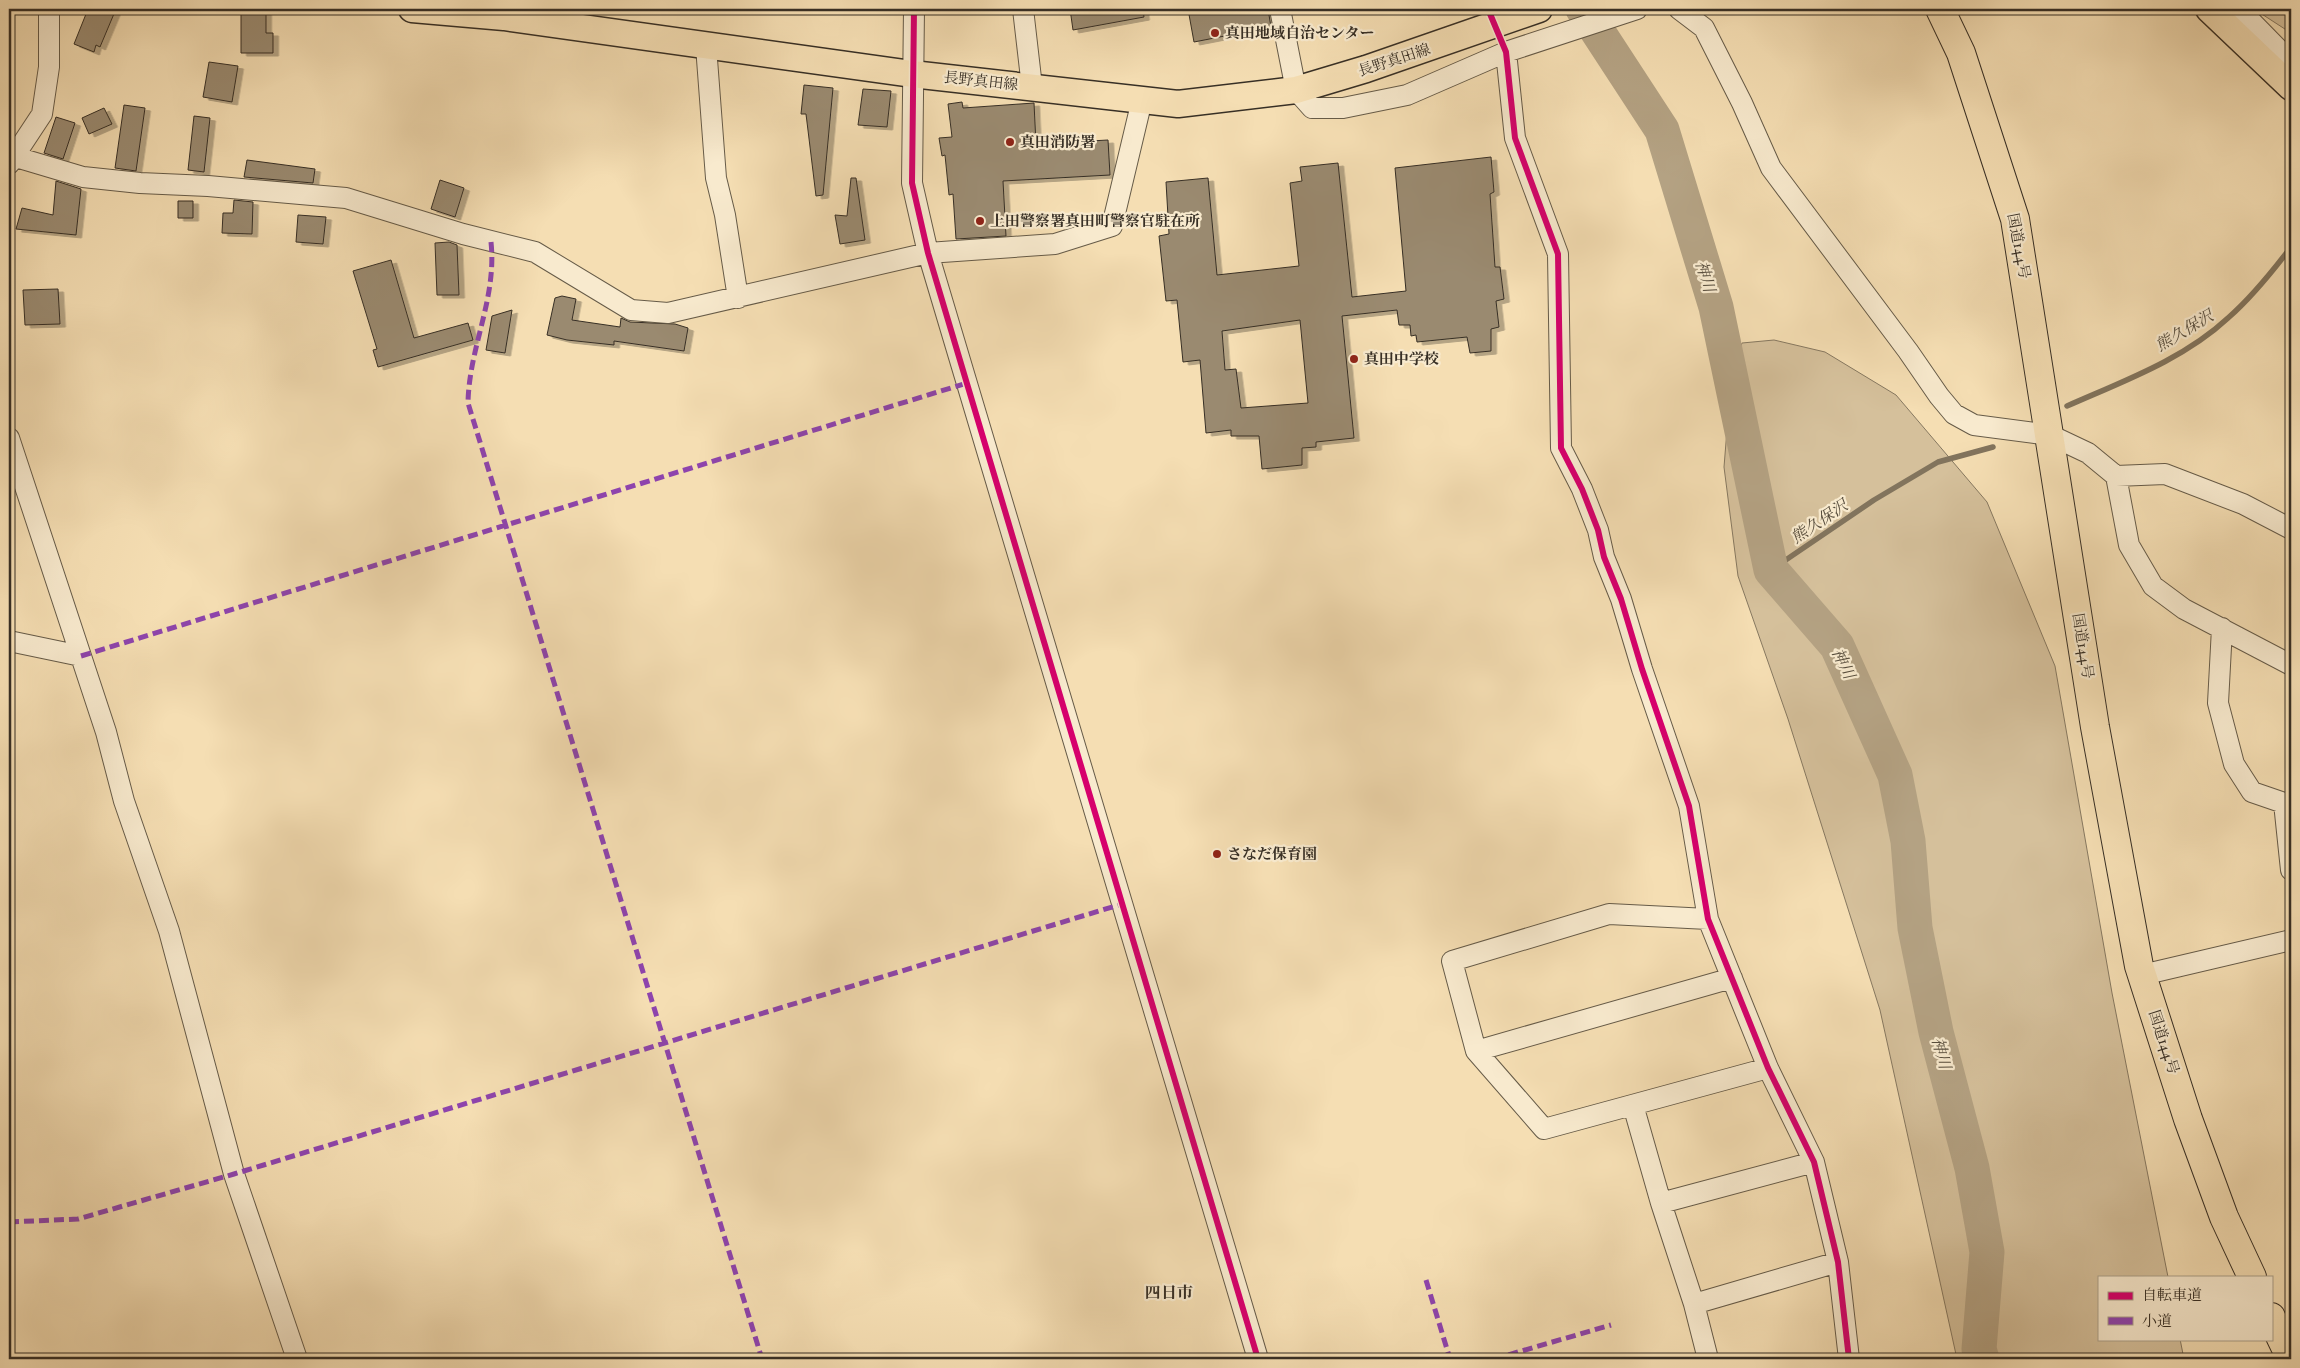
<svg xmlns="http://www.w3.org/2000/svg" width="2300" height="1368" font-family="'IM FELL Double Pica','Noto Serif JP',serif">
<defs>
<filter id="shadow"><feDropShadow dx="5.5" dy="3" stdDeviation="0" flood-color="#0004"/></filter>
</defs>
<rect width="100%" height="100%" fill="#f5deb3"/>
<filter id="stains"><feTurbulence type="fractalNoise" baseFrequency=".004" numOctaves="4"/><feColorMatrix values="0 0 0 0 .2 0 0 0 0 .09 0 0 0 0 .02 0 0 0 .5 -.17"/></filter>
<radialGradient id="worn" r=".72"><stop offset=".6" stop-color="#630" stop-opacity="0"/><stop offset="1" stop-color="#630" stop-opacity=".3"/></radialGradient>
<path fill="#d5c09b" stroke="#867860" d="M2254 9H2291V33Z
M1774 340 1825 352 1896 395 1987 502 2055 666 2112 993 2168 1277H2099V1339H2180L2184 1359H1957L1880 1010 1788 719 1738 576 1724 467 1732 368 1742 343Z"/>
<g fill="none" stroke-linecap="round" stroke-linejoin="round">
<path stroke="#82745d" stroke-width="5.5" d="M2067 406C2121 382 2183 360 2228 318 2252 297 2272 272 2291 247
M1771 570 1874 500 1938 462 1993 447"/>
<path stroke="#b4a283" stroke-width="35" d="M1583 9 1662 130 1716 307 1771 570 1837 646 1895 775 1908 841 1915 928 1936 1032 1972 1168 1987 1252 1979 1349 1982 1359"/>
</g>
<path fill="#9a8a6f" stroke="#372f25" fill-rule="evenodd" filter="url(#shadow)" d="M88 9H116L100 47 96 45 94 52 74 44Z
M1070 9H1143L1144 17 1073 30Z
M1188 9H1268L1271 27 1194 42Z
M241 12H266V33H273V53H241Z
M209 62 238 66 232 102 203 97Z
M804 85 833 88 823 195 816 196 806 114H801Z
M863 89 891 91 887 127 858 125Z
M962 102 963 108 1034 103 1036 144 1108 140 1110 175 1003 181 1006 236 956 239 953 194 949 195 945 155 942 156 939 138 952 137 948 104Z
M124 105 145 108 136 171 115 168Z
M104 108 112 124 89 134 82 118Z
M194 116 210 118 204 172 188 170Z
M56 117 75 123 63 159 44 153Z
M1491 157 1494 192 1490 194 1495 267H1500L1504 299 1496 301 1499 327 1491 329V351L1470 353 1467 337 1417 342 1416 335 1411 336 1410 325H1399L1397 310 1342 316 1354 438 1316 442V447L1302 448V465L1262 469 1259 436H1231V430L1206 433 1200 360 1183 362 1177 300 1166 301 1159 236 1169 234 1166 182 1208 178 1217 275 1299 266 1290 183 1302 181 1300 167 1338 163 1352 297 1406 291 1395 168ZM1300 320 1308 403 1241 408 1236 369 1225 370 1222 331Z
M247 160 315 169 313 183 244 177Z
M851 178H856L865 240 840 244 835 215 847 216Z
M440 180 464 188 455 217 431 209Z
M56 181 81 189 76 235 16 229 22 208 53 215Z
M234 200 253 202 252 234 222 233 223 213H233Z
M178 201H193V218H178Z
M298 215 326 217 323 244 296 242Z
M449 242 457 245 459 295H437L435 243Z
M391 260 414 338 468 323 473 340 378 367 373 350 377 349 353 271Z
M58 289 60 324 25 325 23 290Z
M562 296 576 299 572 320 620 327 621 318 630 322 675 324 688 328 684 351 614 341V345L567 340 547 335 555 298Z
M512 310 505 353 486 350 492 316Z"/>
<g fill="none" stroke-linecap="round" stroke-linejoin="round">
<g stroke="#665b48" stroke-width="22">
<path id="minor" d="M914 9 912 183 928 253 1258 1359
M1023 9 1032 87
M1280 9 1296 90 1312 108H1343L1407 95 1506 52 1637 9
M1679 9 1704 28 1742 103 1771 168 1908 351 1939 396 1954 414 1974 425 2050 435 2088 453 2116 476 2129 545 2153 586 2184 609 2291 665
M2239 9 2291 62
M706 46 716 178 725 215 738 298
M1506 52 1515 138 1558 254 1561 448 1582 489 1598 530 1604 557 1621 599 1642 669 1689 806 1708 919 1768 1068 1814 1162 1838 1262 1849 1359
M9 155 83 177 140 183 208 186 346 198 463 234 535 252 631 310 668 313 928 253 1055 244 1112 226 1142 100
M9 164 42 114 49 67V9
M9 438 106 732 124 801 169 931 234 1174 297 1359
M2116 476 2165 474 2243 504 2291 529
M2222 628 2218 703 2234 764 2252 792 2284 803 2291 870
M9 641 81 656
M1708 919 1609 914 1452 961 1476 1051 1544 1129 1768 1068
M2142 975 2291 940
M1476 1051 1732 978
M1633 1105 1661 1203
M1814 1162 1661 1203 1694 1304 1838 1262
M1694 1304 1708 1359"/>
</g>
<g stroke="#372f25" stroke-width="29">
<path id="major" d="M412 9 504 17 912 74 1178 104 1296 90 1366 69 1539 9
M2209 9 2291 87"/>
</g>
<g stroke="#372f25" stroke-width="30">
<path id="highway" d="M1940 9 1961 53 2015 219 2095 727 2139 966 2188 1119 2224 1217 2252 1277
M2271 1317 2291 1359"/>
</g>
<use href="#minor" stroke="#f8eace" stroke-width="20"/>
<use href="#major" stroke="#f5deb3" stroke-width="26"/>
<use href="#highway" stroke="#f5deb3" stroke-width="28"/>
<path stroke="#8e44ad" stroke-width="5" stroke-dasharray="10 5" stroke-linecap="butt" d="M491 242C497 299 469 347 468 403L762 1359
M81 656 967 383
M9 1222 78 1219 234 1174 1122 904
M1426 1280 1450 1359
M1494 1359 1611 1325"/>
<g stroke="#f8eace" stroke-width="9">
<path id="cycleway" d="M914 9 912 183 928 253 1258 1359
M1488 9 1506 52 1515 138 1558 254 1561 448 1582 489 1598 530 1604 557 1621 599 1642 669 1689 806 1708 919 1768 1068 1814 1162 1838 1262 1849 1359"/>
</g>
<use href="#cycleway" stroke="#d6006c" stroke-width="6"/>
</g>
<g fill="#8f2418" stroke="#f8eace" stroke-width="2">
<circle cx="1215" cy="33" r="5"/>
<circle cx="1010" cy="142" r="5"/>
<circle cx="980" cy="221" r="5"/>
<circle cx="1354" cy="359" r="5"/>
<circle cx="1217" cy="854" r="5"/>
</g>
<g text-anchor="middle" stroke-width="4.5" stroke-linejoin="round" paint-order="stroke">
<g font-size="15" font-weight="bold" fill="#372f25" stroke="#f8eace" text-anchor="start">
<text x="1225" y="38">真田地域自治センター</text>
<text x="1020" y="147">真田消防署</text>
<text x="990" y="226">上田警察署真田町警察官駐在所</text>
<text x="1364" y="364">真田中学校</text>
<text x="1227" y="859">さなだ保育園</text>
</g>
<g font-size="15" fill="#372f25" stroke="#f8eace">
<text transform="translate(1394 60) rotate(-18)" y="5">長野真田線</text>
<text transform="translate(981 81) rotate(6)" y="5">長野真田線</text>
<text transform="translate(2019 246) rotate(79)" y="5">国道144号</text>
<text transform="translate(2083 646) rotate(81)" y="5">国道144号</text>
<text transform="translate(2164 1042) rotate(72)" y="5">国道144号</text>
</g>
<g font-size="16" font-style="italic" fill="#564c3c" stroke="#f8eace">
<text transform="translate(1706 276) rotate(73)" y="6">神川</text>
<text transform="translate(2184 330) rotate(-31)" y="6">熊久保沢</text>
<text transform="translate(1819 521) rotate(-34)" y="6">熊久保沢</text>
<text transform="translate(1844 663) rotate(64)" y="6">神川</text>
<text transform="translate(1942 1053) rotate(75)" y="6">神川</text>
</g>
<g font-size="16" font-weight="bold" fill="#372f25" stroke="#f8eace">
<text x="1169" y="1298">四日市</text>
</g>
</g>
<rect width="2300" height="1368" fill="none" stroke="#f5deb3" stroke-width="30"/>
<rect x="10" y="10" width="2280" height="1348" fill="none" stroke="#372f25" stroke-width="2.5"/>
<rect x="15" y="15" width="2270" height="1338" fill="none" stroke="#372f25"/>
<rect x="2098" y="1276" width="175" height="65" fill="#f8eace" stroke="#ab9f8a"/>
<rect x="2108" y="1292" width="25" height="8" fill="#d6006c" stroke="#ab9f8a"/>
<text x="2142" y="1300" font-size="15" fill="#372f25">自転車道</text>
<rect x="2108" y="1317" width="25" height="8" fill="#8e44ad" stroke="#ab9f8a"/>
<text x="2142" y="1326" font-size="15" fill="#372f25">小道</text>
<rect width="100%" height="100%" filter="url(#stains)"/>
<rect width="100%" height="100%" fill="url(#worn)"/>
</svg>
